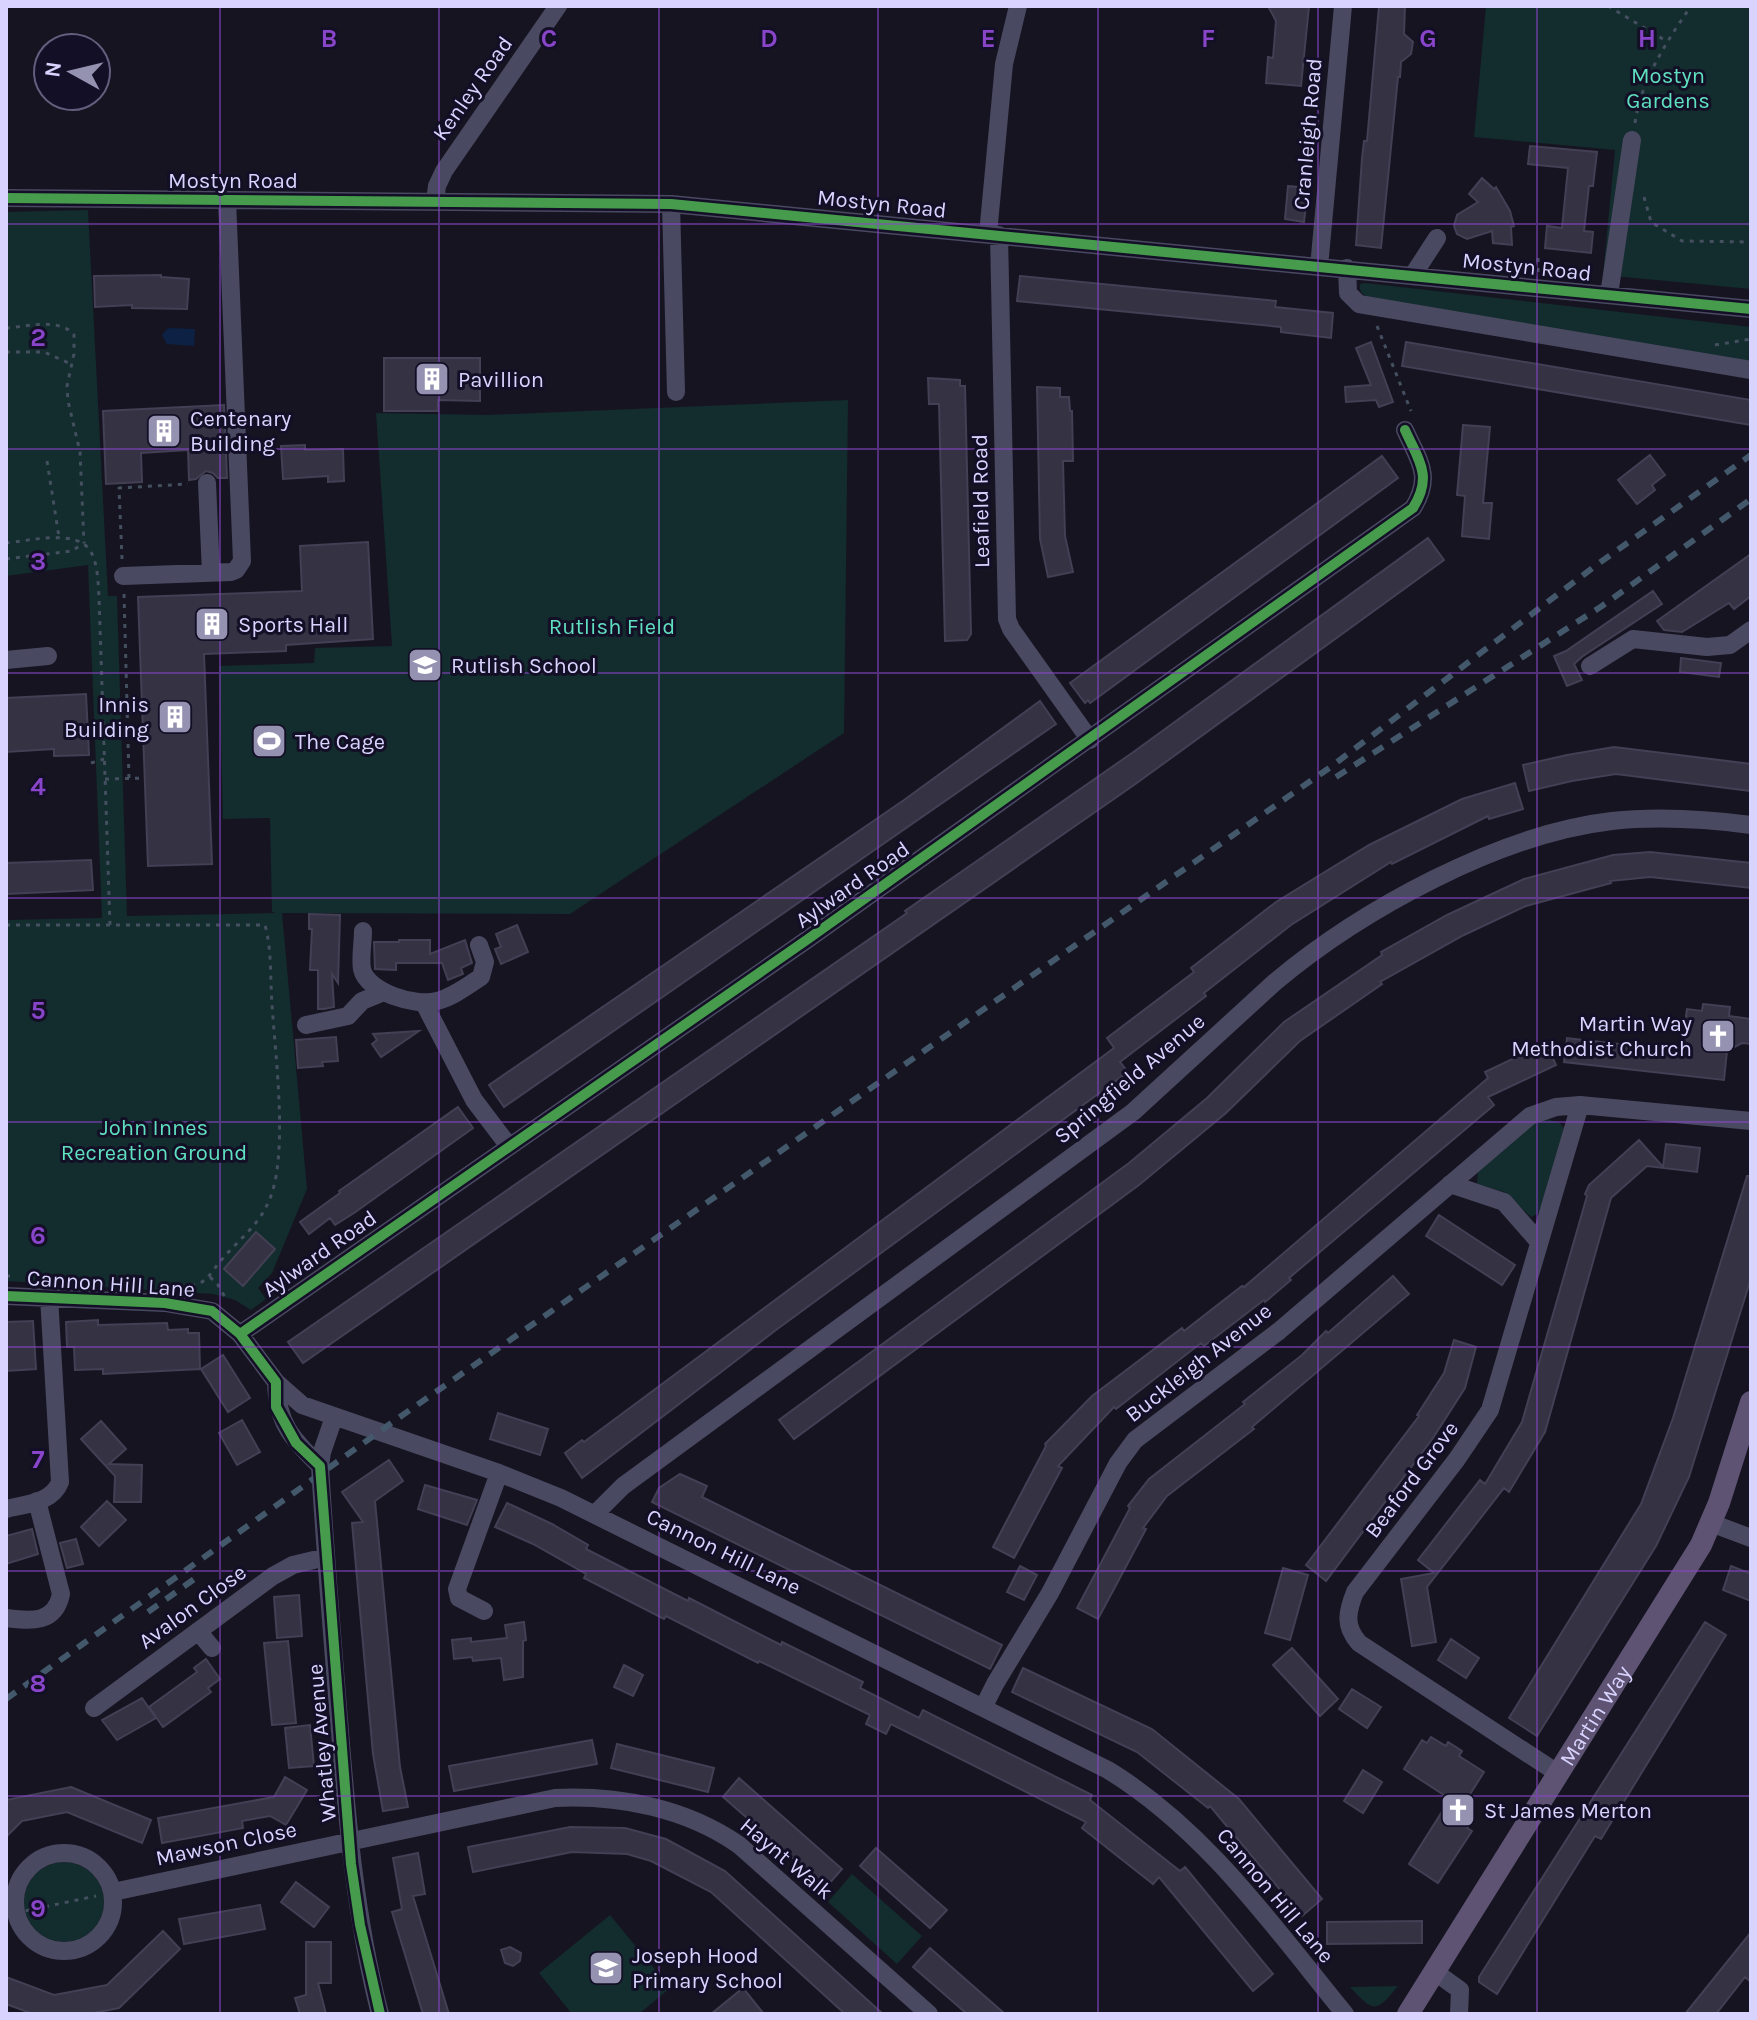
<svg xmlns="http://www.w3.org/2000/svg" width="1757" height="2020" font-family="Karla,sans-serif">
<rect width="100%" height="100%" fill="#161421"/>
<path fill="#132c2d" d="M1486 6H1751V289L1603 275 1615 150 1474 137Z
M88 210 108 596H117L127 916 276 913 272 912 270 818 223 819 219 666 314 663 315 648 392 646 376 413 488 415 848 400 844 733 570 914 282 913 307 1189 272 1273 258 1288 266 1299 251 1310 235 1300 213 1294 6 1281V920L102 918 88 565 6 576V212Z
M1365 283 1751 327V362L1369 297C1362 295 1359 291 1360 284Z
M1547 1119 1560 1123 1564 1128 1541 1212 1531 1217 1504 1192 1477 1184 1478 1169 1530 1125Z
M24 1902a40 40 0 1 1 80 0a40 40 0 1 1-80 0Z
M852 1874 922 1936 897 1964 828 1902Z
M610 1915 670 1988 639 2014H572L539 1973Z
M1398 1986C1376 2013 1374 2013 1350 1987Z"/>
<path fill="#0d2144" d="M168 328 195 329 194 346 167 344 162 335Z"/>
<path fill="#343243" stroke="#433f54" stroke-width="2" d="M1268 6H1309L1301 86 1266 83 1268 57 1273 58 1276 21Z
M1379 6H1405L1404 34 1413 42 1411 54 1401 62 1400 77H1398L1381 248 1356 245 1362 158 1364 141H1367Z
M1530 146 1597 152 1593 186H1589L1584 231 1593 232 1591 253 1545 248 1547 226 1562 228 1568 168 1528 164Z
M1482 178 1494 189 1496 187 1510 211 1514 226 1511 227 1512 245 1493 243 1492 231 1467 239 1457 234 1454 226 1457 215 1478 202 1469 194Z
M1288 186 1308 188 1304 222 1285 219Z
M161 275V277L189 279 187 309 132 308V305L95 307 94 276Z
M1020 276 1276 301 1275 307 1333 313 1331 338 1281 332V327L1017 301Z
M1371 342 1393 402 1379 407 1376 400 1346 402 1345 387 1371 385 1356 348Z
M1406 342 1751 400V425L1402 366Z
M384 358H480V401L438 400V411H384Z
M928 378 960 380V386H965L971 634 967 640 945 641 939 404H929Z
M1037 387 1060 388V397H1069L1070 411H1072L1073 461H1063L1065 536 1073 572 1048 577 1040 539Z
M224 405 227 478H218L213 473 206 471 196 479 189 480 188 450 141 453 142 482 106 484 103 411Z
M1463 425 1490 427 1483 503H1492L1489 539 1462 536 1465 496 1457 495Z
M305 445V450L343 449 344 481 328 482V476L283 479 281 446Z
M1650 455 1665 475 1652 485 1655 490 1637 504 1618 480Z
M1382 456 1398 478 1090 703 1088 700 1085 703 1070 683Z
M1428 538 1444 560 1134 785 303 1363 288 1342 907 913 905 911 1132 753Z
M368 542 373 639 286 645V651L204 654 212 864 148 866 138 597 302 591 300 546Z
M1751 554V596L1734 609 1729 603 1682 632 1664 630 1657 621Z
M1653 591 1662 604 1583 656 1574 664 1582 680 1567 686 1554 656 1566 651Z
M1681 658 1721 663 1719 677 1680 672Z
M86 694 89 755 54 756V749L6 752V698Z
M1040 701 1056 724 504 1107 489 1085 904 800Z
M1614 747 1751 764V791L1616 774 1572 781 1529 791 1523 765 1567 755Z
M1515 783 1523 809 1489 819 1488 816 1392 864 1391 862 1291 925 1204 993 1206 996 1120 1062 1128 1072 776 1330 582 1478 565 1453 582 1440 584 1442 1114 1048 1107 1038 1194 972 1191 968 1276 902 1369 845 1462 799Z
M1650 852 1751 863V888L1650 877 1610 881 1611 883 1526 906 1464 935 1380 982 1382 984 1300 1041 1226 1113 1139 1185 794 1439 779 1420 1129 1163 1207 1098 1284 1022 1382 955 1381 952 1447 915 1524 879 1613 855Z
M91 860 93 890 6 894V863Z
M309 914 340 915 338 983 332 974 334 1007 324 1009H318V970H310L312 929H309Z
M517 925 528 952 501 964 495 949 501 947 496 934Z
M399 940H430V954L465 940 472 963 461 968 463 974 448 980 442 963H396V970L375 969 374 942H399Z
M1703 1004 1730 1007 1729 1016 1751 1019V1044L1742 1043 1727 1051 1724 1080 1564 1062 1567 1038 1681 1051 1687 1009 1702 1011Z
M419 1031 381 1057 372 1044 377 1040 373 1034Z
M336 1037 338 1061 322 1062 323 1066 298 1068 296 1040Z
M1546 1043 1556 1065 1488 1097 1494 1105 1289 1278 1291 1280 1265 1302 1264 1300 1204 1346 1201 1343 1116 1409 1114 1407 1058 1466 1062 1468 1014 1558 993 1547 1046 1446 1045 1444 1092 1396 1182 1328 1184 1331 1242 1286 1244 1287 1488 1078 1485 1072Z
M458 1107 473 1128 354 1213 335 1225 330 1218 309 1234 300 1222 340 1193 339 1191Z
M1639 1140 1663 1167 1666 1144 1700 1148 1697 1172 1647 1166 1611 1198 1545 1432 1509 1492 1504 1488 1427 1587 1436 1642 1412 1646 1401 1579 1434 1573 1418 1560 1480 1480 1485 1484 1522 1422 1587 1196 1585 1194 1589 1185Z
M1747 1176H1751V1278L1689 1477 1656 1546 1537 1736 1509 1718 1641 1504 1673 1418Z
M1439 1215 1515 1265 1502 1285 1426 1236Z
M256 1232 275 1249 243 1286 224 1269Z
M1393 1276 1409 1294 1252 1427 1254 1429 1167 1496 1143 1528 1146 1529 1098 1619 1077 1608 1130 1508 1128 1506 1149 1479 1245 1404 1243 1402 1302 1355 1326 1331 1328 1333Z
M98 1320V1325L167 1323 168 1330 188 1329V1333H199L200 1369 103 1374V1369L75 1370 74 1347H67L66 1322Z
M33 1321 36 1369 6 1371V1322Z
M1454 1340 1476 1347 1465 1388 1433 1438 1326 1581 1306 1565 1419 1416 1417 1415 1444 1373Z
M223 1355 250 1398 228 1412 201 1369Z
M498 1413 548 1429 540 1455 490 1439Z
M242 1420 260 1452 237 1465 219 1433Z
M101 1421 126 1449 109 1464 142 1465 141 1502H114L115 1476 81 1439Z
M389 1460 403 1481 375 1501 400 1767 408 1807 383 1811 373 1754 352 1523 363 1522 342 1492Z
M680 1474 707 1486 702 1497 1002 1645 990 1669 652 1502 659 1488Z
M425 1485 477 1500 467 1525 418 1509Z
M107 1501 126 1520 99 1546 81 1527Z
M507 1503 552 1524 588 1545 586 1549 688 1601 689 1598 781 1645 782 1642 863 1682 860 1688 919 1718 923 1710 1092 1795 1090 1800 1180 1871 1185 1867 1273 1974 1253 1991 1159 1877 1153 1884 1082 1828 1086 1822 891 1724 886 1734 866 1724 870 1715 759 1661 758 1663 666 1616 664 1619 584 1578 586 1574 533 1544 495 1527Z
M32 1529 38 1554 6 1564V1536Z
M76 1539 83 1564 67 1568 60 1543Z
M1020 1566 1037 1575 1024 1600 1007 1592Z
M1731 1566 1751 1574V1601L1723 1590Z
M1283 1568 1308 1575 1290 1640 1265 1633Z
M299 1595 302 1636 277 1638 274 1597Z
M524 1622 526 1640 523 1641V1677L504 1680 501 1658 473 1661 472 1657 454 1659 452 1640 471 1638V1642L507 1638 505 1625Z
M1705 1622 1726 1635 1601 1839 1595 1836 1497 1994 1479 1982V1977Z
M1451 1639 1479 1658 1466 1678 1438 1660Z
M288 1641 296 1723 272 1725 264 1643Z
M1292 1648 1338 1699 1320 1716 1273 1665Z
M206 1659 220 1679 208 1688 211 1692 163 1727 149 1707 197 1672 194 1668Z
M624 1665 643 1675 633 1696 614 1687Z
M1023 1668 1152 1729 1239 1799 1322 1899 1302 1916 1210 1806 1208 1808 1137 1752 1012 1692Z
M1352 1689 1381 1707 1367 1728 1339 1709Z
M142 1698 156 1718 117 1740 102 1720Z
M310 1725 314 1766 289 1768 285 1728Z
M1431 1737 1446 1746 1448 1742 1462 1751 1459 1756 1484 1772 1467 1799 1471 1802 1464 1814 1473 1819 1467 1828 1472 1831 1438 1883 1409 1864 1450 1799 1404 1769 1422 1740 1427 1743Z
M592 1740 597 1764 454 1791 449 1766Z
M617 1744 714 1768 708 1792 611 1768Z
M1363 1770 1382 1782 1363 1813 1344 1801Z
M285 1777 307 1790 286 1825 270 1816 242 1821 243 1828 162 1843 158 1818 274 1797Z
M739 1778 842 1869 826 1887 723 1797Z
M71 1787 151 1820 142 1843 67 1812 22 1821 6 1837V1800Z
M570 1827 625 1828 666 1839 725 1871 883 2014H845L711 1892 651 1861 627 1854 572 1852 473 1872 468 1847Z
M876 1848 947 1910 930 1928 860 1866Z
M418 1853 425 1894 413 1896 449 2014H423L392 1912 402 1909 393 1858Z
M296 1882 329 1907 314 1927 281 1902Z
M260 1905 265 1929 184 1944 179 1919Z
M1422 1921V1943L1327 1944V1922Z
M163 1931 180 1949 119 2008 88 2014H33L6 2004V1977L54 1995 107 1985Z
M1751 1932V1982L1745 1977 1716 2014H1685Z
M306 1942H331V1983H318L326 2014H300L295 1998 306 1995Z
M510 1947 521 1953 520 1961 513 1966 505 1963 501 1950Z
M930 1948 964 1978 1005 2014H967L913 1967Z
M743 1988 764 2014H711Z"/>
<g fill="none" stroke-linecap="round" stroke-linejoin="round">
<path stroke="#44505f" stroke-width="3" stroke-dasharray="4 6" stroke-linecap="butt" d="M1608 6 1668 42
M1635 123C1641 80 1667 41 1691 6
M1644 197 1651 222 1682 241 1751 242
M1538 272V253
M1377 326 1411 411
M6 328C26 327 60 317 74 335V354L67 386 68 401 80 452 84 543
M1715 345 1751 339
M6 352H44L71 364
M47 461 59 537
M6 543C29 541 78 528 91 552 98 565 98 583 99 597L110 925
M6 559 72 551 84 543
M122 559 119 488 188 484
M124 594 129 779
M91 763 104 759
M105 779 145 778
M6 925H265C272 950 270 979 272 1004 275 1055 290 1162 267 1205 258 1225 238 1241 224 1257 208 1274 209 1286 182 1286
M6 1276H15
M210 1277 218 1285 226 1299
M6 1915 96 1896"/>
<path stroke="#4a4962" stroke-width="18" d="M6 198 671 204 1751 309
M435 201 437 186 444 171 558 6
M671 204 676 392
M988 234 1004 64 1018 6
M999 235 1007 619 1011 629 1090 740
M1319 267 1343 6
M1347 268 1348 293 1359 304 1751 370
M1413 275 1437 238
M1609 295 1632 140
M207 483 211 573
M123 576 231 572 236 570 242 561 227 200
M6 660 48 656
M1590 666 1633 639 1707 647 1730 645 1751 630
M363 931C363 943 360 958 362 969 367 992 415 1007 437 1001 453 997 467 986 481 977L485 962 479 945
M424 1003 474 1100 508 1145
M306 1025 348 1016 362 1001 384 992
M1450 1184 1504 1202 1539 1242
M6 1296 165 1303 212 1311 240 1334 276 1382 302 1405 499 1473 561 1498 1108 1770C1206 1830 1273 1926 1345 2014
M240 1334 808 939 1413 508C1433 476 1419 461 1405 430
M276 1382C277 1423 292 1439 320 1466
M334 1417 322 1452 320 1466C325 1550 332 1635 339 1720 347 1819 355 1917 380 2014
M6 1509C26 1504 52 1503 60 1482L49 1297
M595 1514 623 1486 1133 1112 1275 982C1361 910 1499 834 1612 821 1658 816 1705 819 1751 825
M1711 1523 1751 1538
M484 1611 459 1598 457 1589 499 1473
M6 1618C31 1621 55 1624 61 1594L37 1501
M198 1631 212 1648
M984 1706 995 1684 1050 1593 1118 1463 1135 1440 1279 1331 1530 1116 1556 1107 1580 1105 1751 1121
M94 1708 273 1576 293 1565 326 1557
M1559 1774 1359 1643C1344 1626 1347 1612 1355 1592L1457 1459 1490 1410 1580 1105
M15 1902a49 49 0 1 1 98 0a49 49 0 1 1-98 0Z
M113 1892 555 1798C619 1795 686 1808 739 1845L929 2014
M1435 1972 1460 1990 1459 2014"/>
<path stroke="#5e5373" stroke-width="22" id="s1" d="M1408 2014 1701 1545 1719 1503 1751 1402"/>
<path stroke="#43596b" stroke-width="6" stroke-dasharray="12 10" stroke-linecap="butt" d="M1336 777 1602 606 1751 499
M148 1612 200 1575
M6 1699 397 1419 1332 766 1595 566 1751 455"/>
<g stroke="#130f26" stroke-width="15">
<path id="cycleway" d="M6 198 671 204 1751 309
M6 1296 165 1303 212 1311 240 1334 276 1382V1407L296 1443 320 1466 351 1864 360 1925 380 2014
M240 1334 808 939 1413 508C1433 476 1419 461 1405 430"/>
</g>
<use href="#cycleway" stroke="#469c4c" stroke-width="10"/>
</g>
<path fill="none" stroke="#8945c9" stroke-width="2" stroke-opacity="0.55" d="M220 6V2014M439 6V2014M659 6V2014M878 6V2014M1098 6V2014M1318 6V2014M1537 6V2014M6 224H1751M6 449H1751M6 673H1751M6 898H1751M6 1122H1751M6 1347H1751M6 1571H1751M6 1796H1751"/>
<defs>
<g id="building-square" transform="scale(1.8)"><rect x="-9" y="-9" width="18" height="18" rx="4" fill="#9591b1" stroke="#130f26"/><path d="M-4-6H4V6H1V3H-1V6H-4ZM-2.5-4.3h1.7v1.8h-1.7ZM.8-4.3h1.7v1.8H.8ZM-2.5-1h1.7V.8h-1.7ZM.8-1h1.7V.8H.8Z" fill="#fff"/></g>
<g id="school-square" transform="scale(1.8)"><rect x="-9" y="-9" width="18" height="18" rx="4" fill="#9591b1" stroke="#130f26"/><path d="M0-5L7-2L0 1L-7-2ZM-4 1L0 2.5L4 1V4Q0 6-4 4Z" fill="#fff"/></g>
<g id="stadium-square" transform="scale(1.8)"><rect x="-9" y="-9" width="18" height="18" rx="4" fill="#9591b1" stroke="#130f26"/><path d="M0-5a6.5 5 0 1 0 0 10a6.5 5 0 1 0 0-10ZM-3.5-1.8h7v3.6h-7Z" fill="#fff"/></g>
<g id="church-square" transform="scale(1.8)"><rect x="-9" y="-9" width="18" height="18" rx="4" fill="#9591b1" stroke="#130f26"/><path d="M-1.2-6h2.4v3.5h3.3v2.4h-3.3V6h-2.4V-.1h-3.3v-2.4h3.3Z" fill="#fff"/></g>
</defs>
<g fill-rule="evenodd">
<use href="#building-square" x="432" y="379"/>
<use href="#building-square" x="164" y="431"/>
<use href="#building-square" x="212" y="624"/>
<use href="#school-square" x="425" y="665"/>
<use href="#building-square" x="175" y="717"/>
<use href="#stadium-square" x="269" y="741"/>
<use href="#church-square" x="1718" y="1036"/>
<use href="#church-square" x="1458" y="1810"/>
<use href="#school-square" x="606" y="1968"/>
</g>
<g text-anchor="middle" stroke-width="6" stroke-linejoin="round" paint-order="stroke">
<g font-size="22" fill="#5fe0c0" stroke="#130f26">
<text x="1668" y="83">Mostyn<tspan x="1668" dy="25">Gardens</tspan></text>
<text x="612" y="634">Rutlish Field</text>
<text x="154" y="1135">John Innes<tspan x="154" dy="25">Recreation Ground</tspan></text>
</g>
<g font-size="22" fill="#d9d4ff" stroke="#130f26">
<text transform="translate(472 88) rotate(-55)" y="8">Kenley Road</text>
<text transform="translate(1307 134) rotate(-85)" y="8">Cranleigh Road</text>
<text x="233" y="188">Mostyn Road</text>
<text transform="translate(882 203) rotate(6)" y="8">Mostyn Road</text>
<text transform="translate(1527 266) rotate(6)" y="8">Mostyn Road</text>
<text transform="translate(980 501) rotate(-91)" y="8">Leafield Road</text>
<text transform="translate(852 884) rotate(-35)" y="8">Aylward Road</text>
<text transform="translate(1129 1078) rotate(-40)" y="8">Springfield Avenue</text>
<text transform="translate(319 1253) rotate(-35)" y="8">Aylward Road</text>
<text transform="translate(111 1283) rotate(4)" y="8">Cannon Hill Lane</text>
<text transform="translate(1198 1362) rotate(-38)" y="8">Buckleigh Avenue</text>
<text transform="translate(1411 1479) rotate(-53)" y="8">Beaford Grove</text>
<text transform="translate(724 1551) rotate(26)" y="8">Cannon Hill Lane</text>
<text transform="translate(192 1606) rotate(-36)" y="8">Avalon Close</text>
<text dy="8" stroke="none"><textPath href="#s1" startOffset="352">Martin Way</textPath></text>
<text transform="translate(321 1743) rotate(-95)" y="8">Whatley Avenue</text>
<text transform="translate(226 1843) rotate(-12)" y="8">Mawson Close</text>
<text transform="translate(787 1858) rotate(40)" y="8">Haynt Walk</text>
<text transform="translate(1276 1895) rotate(50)" y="8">Cannon Hill Lane</text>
</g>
<g font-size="22" fill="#d9d4ff" stroke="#130f26" text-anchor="start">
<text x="458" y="387">Pavillion</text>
<text x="190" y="426">Centenary<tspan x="190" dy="25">Building</tspan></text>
<text x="238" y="632">Sports Hall</text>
<text x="451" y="673">Rutlish School</text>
<text x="149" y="712" text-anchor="end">Innis<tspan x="149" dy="25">Building</tspan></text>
<text x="295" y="749">The Cage</text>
<text x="1692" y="1031" text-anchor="end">Martin Way<tspan x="1692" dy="25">Methodist Church</tspan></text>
<text x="1484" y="1818">St James Merton</text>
<text x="632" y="1963">Joseph Hood<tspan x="632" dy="25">Primary School</tspan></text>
</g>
</g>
<g font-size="26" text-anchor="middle" font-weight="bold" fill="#8945c9" stroke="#130f26" stroke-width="6" stroke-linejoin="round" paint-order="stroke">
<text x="329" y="47">B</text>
<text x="549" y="47">C</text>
<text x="769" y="47">D</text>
<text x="988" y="47">E</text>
<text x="1208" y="47">F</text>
<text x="1428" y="47">G</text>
<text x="1647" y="47">H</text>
<text x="38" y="346">2</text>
<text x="38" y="570">3</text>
<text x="38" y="795">4</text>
<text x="38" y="1019">5</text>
<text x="38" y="1244">6</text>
<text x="38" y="1468">7</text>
<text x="38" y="1692">8</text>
<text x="38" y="1917">9</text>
</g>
<rect width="1757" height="2020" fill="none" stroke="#d9d4ff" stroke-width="16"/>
<g transform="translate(72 72) rotate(278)"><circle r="38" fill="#130f26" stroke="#625e7d" stroke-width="2"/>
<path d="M0-6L14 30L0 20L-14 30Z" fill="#9591b1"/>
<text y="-12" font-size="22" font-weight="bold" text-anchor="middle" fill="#d9d4ff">N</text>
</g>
</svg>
